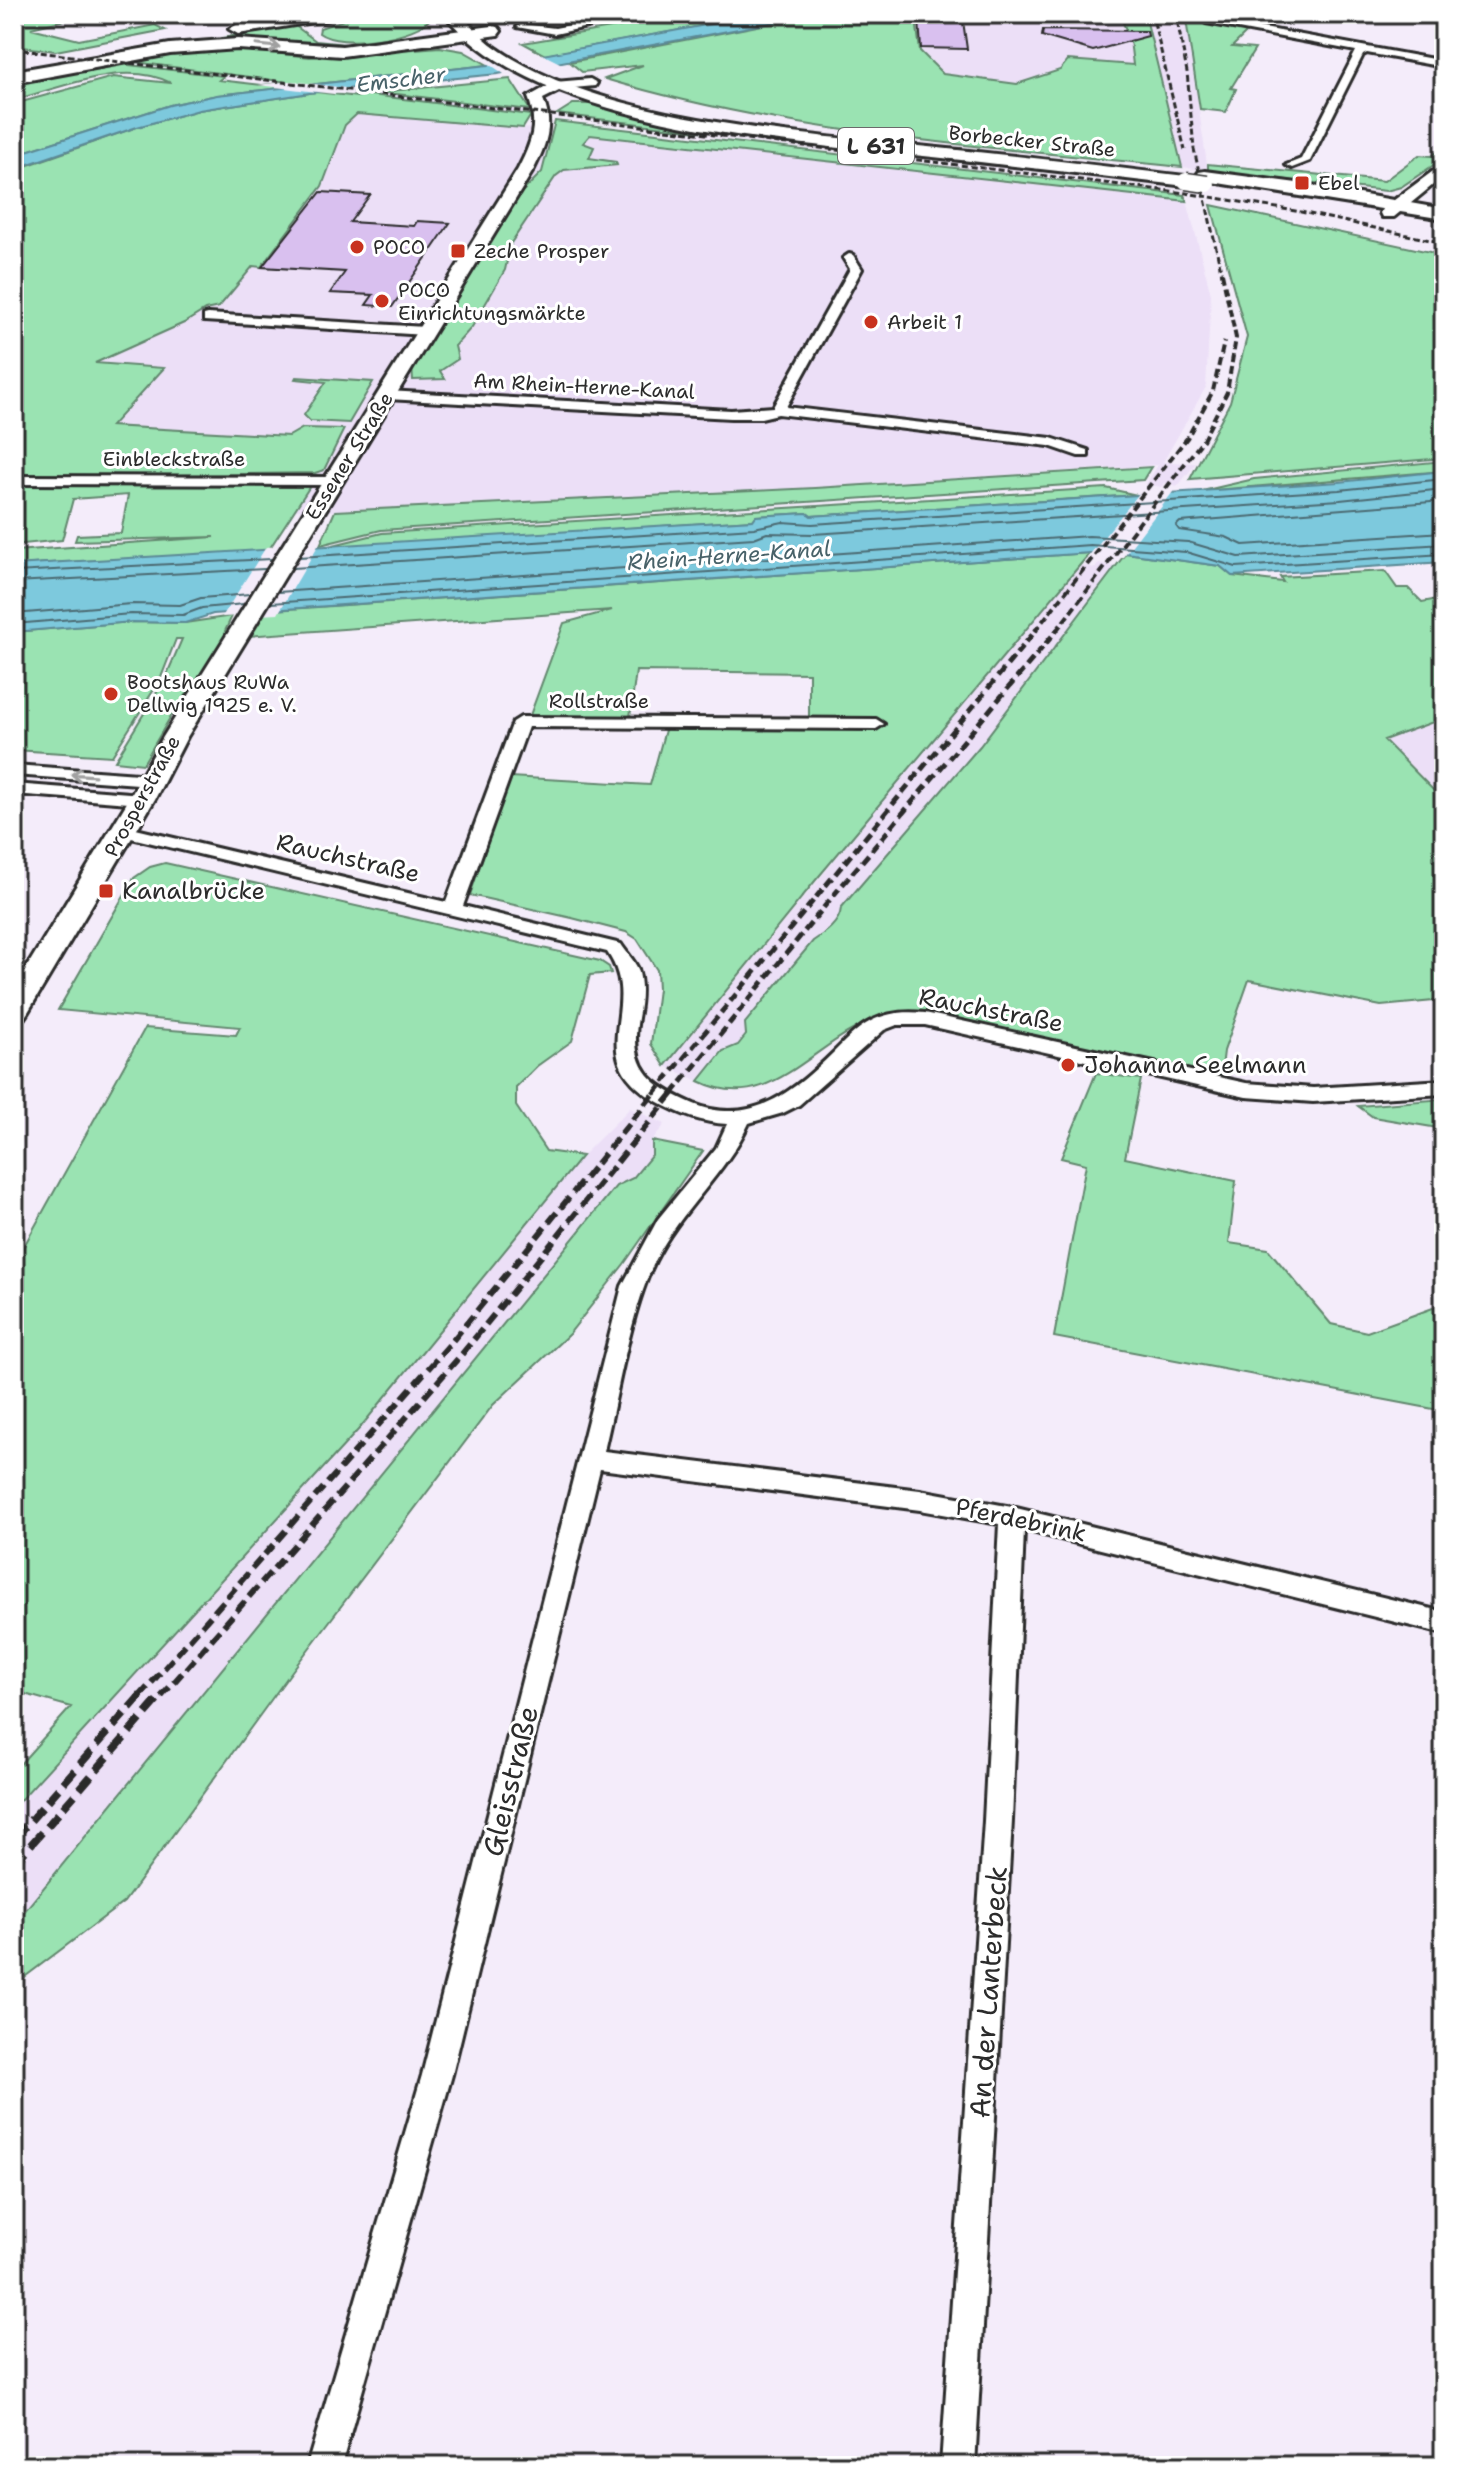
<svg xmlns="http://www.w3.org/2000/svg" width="1458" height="2480" font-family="'Shantell Sans',sans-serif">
<rect width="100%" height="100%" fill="#f4ecfa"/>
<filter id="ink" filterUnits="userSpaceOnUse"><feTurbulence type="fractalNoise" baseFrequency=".0125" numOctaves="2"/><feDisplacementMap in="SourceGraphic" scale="16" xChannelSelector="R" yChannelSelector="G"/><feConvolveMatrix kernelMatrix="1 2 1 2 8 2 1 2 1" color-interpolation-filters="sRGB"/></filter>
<g filter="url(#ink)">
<path fill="#ecdff7" d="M936 14H1045L1047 19 1122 20 1130 40 1133 66 1068 60 1060 70 1017 84 943 74 920 51 916 18Z
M1145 14H1249L1235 22 1218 16H1185L1208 171 1182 167Z
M380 92 530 110 531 115 375 95Z
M357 114 523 128 1187 201 1211 294 1206 387 1163 462 1196 463 1178 486 1165 483 1161 487 1146 484 1158 465 816 488 335 511 295 510 315 473 324 470 303 428 289 436 110 426 163 368 93 364 184 323 205 310 219 307 322 186 345 125Z
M1099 563 1115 567 980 746 841 908V915L826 933 813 941 745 1023 747 1035 738 1045 723 1051 699 1081 665 1066 1062 584 1081 565 1095 568Z
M1444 713V799L1384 739Z
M630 1108 665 1124 652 1141 653 1155 633 1178 616 1186 14 1924V1807L359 1429 582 1156Z"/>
<path fill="#9ae3b2" stroke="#62876e" stroke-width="2" d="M14 14H90L31 28 79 40 155 25 165 30 56 51 14 46Z
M361 14H431L432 17C417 38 340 49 319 33L320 28Z
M693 14H766L545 55 523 43Z
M819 14H936L916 19 920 51 943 74 1017 84 1060 70 1068 60 1133 65 1130 40 1122 20 1047 19 1045 14H1145L1182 167C989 147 792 135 605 79L643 65 582 72 570 62Z
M1186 20 1247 32 1232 47 1255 49 1231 88 1236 89 1226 112 1200 109Z
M294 25 316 41 356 45 332 48 221 42V38Z
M218 47 310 57 440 47 463 51 488 65 217 95 170 105 14 155V104L113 77 171 83C124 59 61 88 14 100V79L103 62 224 76 219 80 262 85 288 82 119 60Z
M510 79 530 110 380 92Z
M316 92 358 97 363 94 531 115 523 128 357 114 345 125 322 186 261 267 253 266 219 307 205 310 184 323 95 363 164 368 111 426 289 436 303 428 344 429 324 470 315 473 166 475 160 482 314 480 268 551 14 565V551L215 537 75 541 77 535 121 533 128 495 73 499 62 540 14 545V170L137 127 199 110Z
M573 104H592L706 132 557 114Z
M555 121 1184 195 1187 201 590 135 583 143 594 147 589 158 616 162 617 165 564 170 556 176 511 243 505 270 472 327 455 346 458 359 440 371 445 379 413 380 412 367 513 201 542 172Z
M1444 147V158L1401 187 1386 191 1208 171V164L1384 181 1419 155 1432 156Z
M1211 205 1444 255V458L1190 479 1230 402 1247 337Z
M296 377 373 382 349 423 310 421 304 415 326 382 295 379Z
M1444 461V471L1202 491 1254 479Z
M1151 467 1143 480 381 530 320 545 335 511 815 488Z
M1106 488 1137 495 811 516 807 513 756 516 753 520 321 548 382 533Z
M1090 553 815 881 665 1066 651 1044 658 989 657 970 637 939 626 932 572 918 470 895 510 777 650 785 668 719H809V673L636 671 630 717 529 718 564 623 612 610 246 636 260 611Z
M1126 553 1220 566 1232 576 1283 582 1280 577 1385 571 1397 588H1408L1422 602 1444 598V718L1384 740 1444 801V1000L1381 1006 1249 980 1224 1051 1220 1084 926 1016C905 1017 885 1015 865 1024 808 1048 767 1115 699 1081L723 1051 738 1045 746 1035 745 1023 813 941C825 933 840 923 841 908L980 746Z
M232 616 225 631 230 634 171 716 143 764 115 761 165 679 182 639H176L160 680 112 756 14 750V632L132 622 185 623Z
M165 863 600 961 609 967 611 973 590 975 572 1041 537 1066 516 1087V1106L546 1151 582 1156 359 1429 14 1807V1771L71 1707 14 1691V1264L145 1028 236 1035 240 1027 58 1010 134 878 150 867Z
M1096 1073 1141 1079 1125 1158 1236 1181 1229 1243 1268 1249 1331 1324 1367 1332 1444 1304V1411L1054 1337 1086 1164 1061 1158Z
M1444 1099V1129L1373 1117 1358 1106Z
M652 1141 703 1151 624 1264 569 1334 493 1405 292 1671 124 1902 14 1985V1924L616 1186 633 1178 652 1155Z"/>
<path fill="#7dc9dd" stroke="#5c8a96" stroke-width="2" d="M766 14H819L498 74 316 92 199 110 137 127 14 169V155L170 105 217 95 488 65Z
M1444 471V562L1232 576 1220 566 1126 553H1090L213 614 185 623 132 622 14 632V565L753 520 756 516 807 513 811 516 1339 482Z"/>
<path fill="#f4ecfa" d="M538 52 568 67 507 76 485 61Z
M290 81H292L368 91 334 94 258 85Z
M1176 488 1123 557 1087 558 1141 491Z
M319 544 278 614 222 617 266 547Z"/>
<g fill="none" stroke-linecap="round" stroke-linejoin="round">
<path stroke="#4c6a72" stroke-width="2" d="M1444 501 1180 522 1176 526 1179 530 1226 537 1243 545 1444 532
M299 557 754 528 783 522 812 524 1339 490 1444 479
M293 568 754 538 767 533 813 534 1340 500 1444 489
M14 572 272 559
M14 582 265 569
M278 592 1089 536 1188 542 1239 557 1444 544
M271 603 1090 545 1186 552 1236 567 1444 554
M14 614 131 604 180 605 201 598 250 594
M14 624 131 614 183 615 202 608 244 604"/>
</g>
<path fill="#d9c0ef" stroke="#2b2b2b" stroke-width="2" d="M919 20 963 21 967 49 921 48Z
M1043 30 1147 31 1148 36 1093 51 1042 36Z
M321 192 370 195 350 222 414 226 417 221 450 223 392 307 366 305 373 295 330 293 345 272 262 267Z"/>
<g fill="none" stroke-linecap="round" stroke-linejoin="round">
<g stroke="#2b2b2b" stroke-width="6">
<path id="street" d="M627 14H646L555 34 517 27 522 24 555 28Z
M1209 18 1444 61V67L1367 53 1363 55 1310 161 1292 168 1286 165 1301 159 1356 51 1206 23Z
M849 254 853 255 862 269 786 407 1051 438 1088 450V456H1078L1049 446 778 414 761 418H731L387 399 380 395 387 391 731 410 773 407 850 269 843 258Z
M208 314 425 327 431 331 425 335 204 321V315Z
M14 476 333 477 340 481 333 485 14 484Z
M521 717 876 719 884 724 876 729 528 727 463 906 621 944C626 952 634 960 638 969 643 985 641 1002 638 1018 629 1068 650 1085 694 1104 752 1127 795 1090 834 1052 845 1041 857 1028 871 1021 888 1012 907 1011 925 1013L1246 1083 1313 1088 1444 1080V1094L1313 1102 1246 1097 925 1025H897L884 1030 799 1105 783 1113 749 1123C725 1175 680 1210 655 1261 630 1312 618 1394 604 1451L920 1490 1012 1507 1444 1612V1634L1024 1530 1012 1821 975 2466H941L984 1821 999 1524 920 1510 600 1469 452 2075 341 2466H307L422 2075 622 1286 658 1219 716 1148 727 1124C703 1123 679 1114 658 1102 577 1055 647 1009 607 952L123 836 114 831 123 826 446 902 513 722Z
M14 765 152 775 161 780 152 785 14 775Z
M14 784 142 794 151 799 142 804 14 794Z"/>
</g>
<g stroke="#2b2b2b" stroke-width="6">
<path id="secondary" d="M590 79 597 83 595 86 563 89 543 99C554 125 546 145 534 169L187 737 155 799 28 1012 24 1018 14 1021V988L129 799 163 737 518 169C531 144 539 124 528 97L555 82Z
M1444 163V176L1394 217H1382L1380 213 1382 209Z"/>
</g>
<g stroke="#2b2b2b" stroke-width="6">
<path id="primary" d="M444 14H460C471 25 482 38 495 47 598 121 802 134 928 147 1014 155 1100 166 1186 176L1195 181 1186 186C1102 176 1017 166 933 157 793 142 538 130 444 14Z
M1205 171 1297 183 1444 209V219L1199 180 1196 176 1199 172Z"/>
</g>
<g stroke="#2b2b2b" stroke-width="6">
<path id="highway" d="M299 14H341L332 19 238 34 229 29 238 24Z
M492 26 498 27 501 31 498 35 342 56 238 49 170 54 14 83V71L170 44 238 39 342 46Z"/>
</g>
<use href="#street" fill="#fff" fill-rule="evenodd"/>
<use href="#secondary" fill="#fff" fill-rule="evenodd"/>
<use href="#primary" fill="#fff" fill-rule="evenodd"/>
<use href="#highway" fill="#fff" fill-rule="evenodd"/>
<path stroke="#2b2b2b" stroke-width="3" stroke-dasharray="6 3" stroke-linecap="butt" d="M1152 14 1185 150
M1176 14 1187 72 1194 149 1222 275
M14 49 1186 193 1301 212 1444 243"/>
<path stroke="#2b2b2b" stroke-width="4" stroke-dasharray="8 4" stroke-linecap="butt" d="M1035 631 1187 438 1213 391 1224 342
M1056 631 1203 440 1227 392 1236 338 1222 273"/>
<path stroke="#2b2b2b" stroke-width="5" stroke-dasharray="10 5" stroke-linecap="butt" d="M654 1094 1037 629
M672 1094 833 896 1058 629"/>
<path stroke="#2b2b2b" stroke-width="6" stroke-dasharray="13 6" stroke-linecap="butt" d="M139 1697 449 1345 655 1092
M161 1697 462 1354 674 1092"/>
<path stroke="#2b2b2b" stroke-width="8" stroke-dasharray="17 8" stroke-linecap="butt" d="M14 1839 141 1695
M14 1864 162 1695"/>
<g stroke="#2b2b2b" stroke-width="19" stroke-linecap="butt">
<path id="primary-bridge" d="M1186 181 1207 184"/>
</g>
<use href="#primary-bridge" stroke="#fff" stroke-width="16"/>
</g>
<defs><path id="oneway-shaft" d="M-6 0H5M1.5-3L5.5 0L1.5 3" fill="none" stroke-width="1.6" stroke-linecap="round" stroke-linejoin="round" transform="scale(2)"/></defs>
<g stroke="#a0a0a0">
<use href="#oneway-shaft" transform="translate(268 46) rotate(6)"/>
<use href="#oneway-shaft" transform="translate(83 775) rotate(-176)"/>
</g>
</g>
<g fill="#c8321e" stroke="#fff" stroke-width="3">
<rect x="1294" y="175" width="16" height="16" rx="4"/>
<circle cx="357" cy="247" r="8"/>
<rect x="450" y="243" width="16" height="16" rx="4"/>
<circle cx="382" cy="301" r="8"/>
<circle cx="871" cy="322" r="8"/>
<circle cx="111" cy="694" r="8"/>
<rect x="98" y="883" width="16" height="16" rx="4"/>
<circle cx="1068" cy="1065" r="8"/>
</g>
<g text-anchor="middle" stroke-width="6" stroke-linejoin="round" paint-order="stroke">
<g font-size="20" fill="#2b2b2b" stroke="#fff">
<text transform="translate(1032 141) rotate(6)" y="7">Borbecker Straße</text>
<text transform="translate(584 386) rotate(3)" y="7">Am Rhein-Herne-Kanal</text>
<text transform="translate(349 456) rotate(-58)" y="7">Essener Straße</text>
<text x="174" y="466">Einbleckstraße</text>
<text x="599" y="708">Rollstraße</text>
<text transform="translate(142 796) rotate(-61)" y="7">Prosperstraße</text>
</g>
<g font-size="20" fill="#2b2b2b" stroke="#fff" text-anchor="start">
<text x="1318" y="190">Ebel</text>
<text x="373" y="254">POCO</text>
<text x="474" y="258">Zeche Prosper</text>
<text x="398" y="297">POCO<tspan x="398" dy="23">Einrichtungsmärkte</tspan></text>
<text x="887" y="329">Arbeit 1</text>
<text x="127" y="689">Bootshaus RuWa<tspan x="127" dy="23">Dellwig 1925 e. V.</tspan></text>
</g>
<g font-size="22" font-style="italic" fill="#486269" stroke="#fff">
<text transform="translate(401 79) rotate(-7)" y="8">Emscher</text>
<text transform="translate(729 555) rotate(-4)" y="8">Rhein-Herne-Kanal</text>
</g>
<rect fill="#fff" stroke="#6b6b6b" stroke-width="2" x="838" y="128" width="76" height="36" rx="6"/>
<g font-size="22" font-weight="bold" fill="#2b2b2b">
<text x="876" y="154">L 631</text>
</g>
<g font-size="24" fill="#2b2b2b" stroke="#fff">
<text transform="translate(348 858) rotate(13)" y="8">Rauchstraße</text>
<text transform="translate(991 1010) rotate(11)" y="8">Rauchstraße</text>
<text transform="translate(1021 1520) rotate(12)" y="8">Pferdebrink</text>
</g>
<g font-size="24" fill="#2b2b2b" stroke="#fff" text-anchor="start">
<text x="122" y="899">Kanalbrücke</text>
<text x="1084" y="1073">Johanna Seelmann</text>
</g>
<g font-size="28" fill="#2b2b2b" stroke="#fff">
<text transform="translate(510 1781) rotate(-76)" y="10">Gleisstraße</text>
<text transform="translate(988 1992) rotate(-86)" y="10">An der Lanterbeck</text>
</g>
</g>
<rect width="1458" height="2480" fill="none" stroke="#fff" stroke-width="48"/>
<rect x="24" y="24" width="1410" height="2432" fill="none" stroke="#2b2b2b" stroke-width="3" filter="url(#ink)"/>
</svg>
